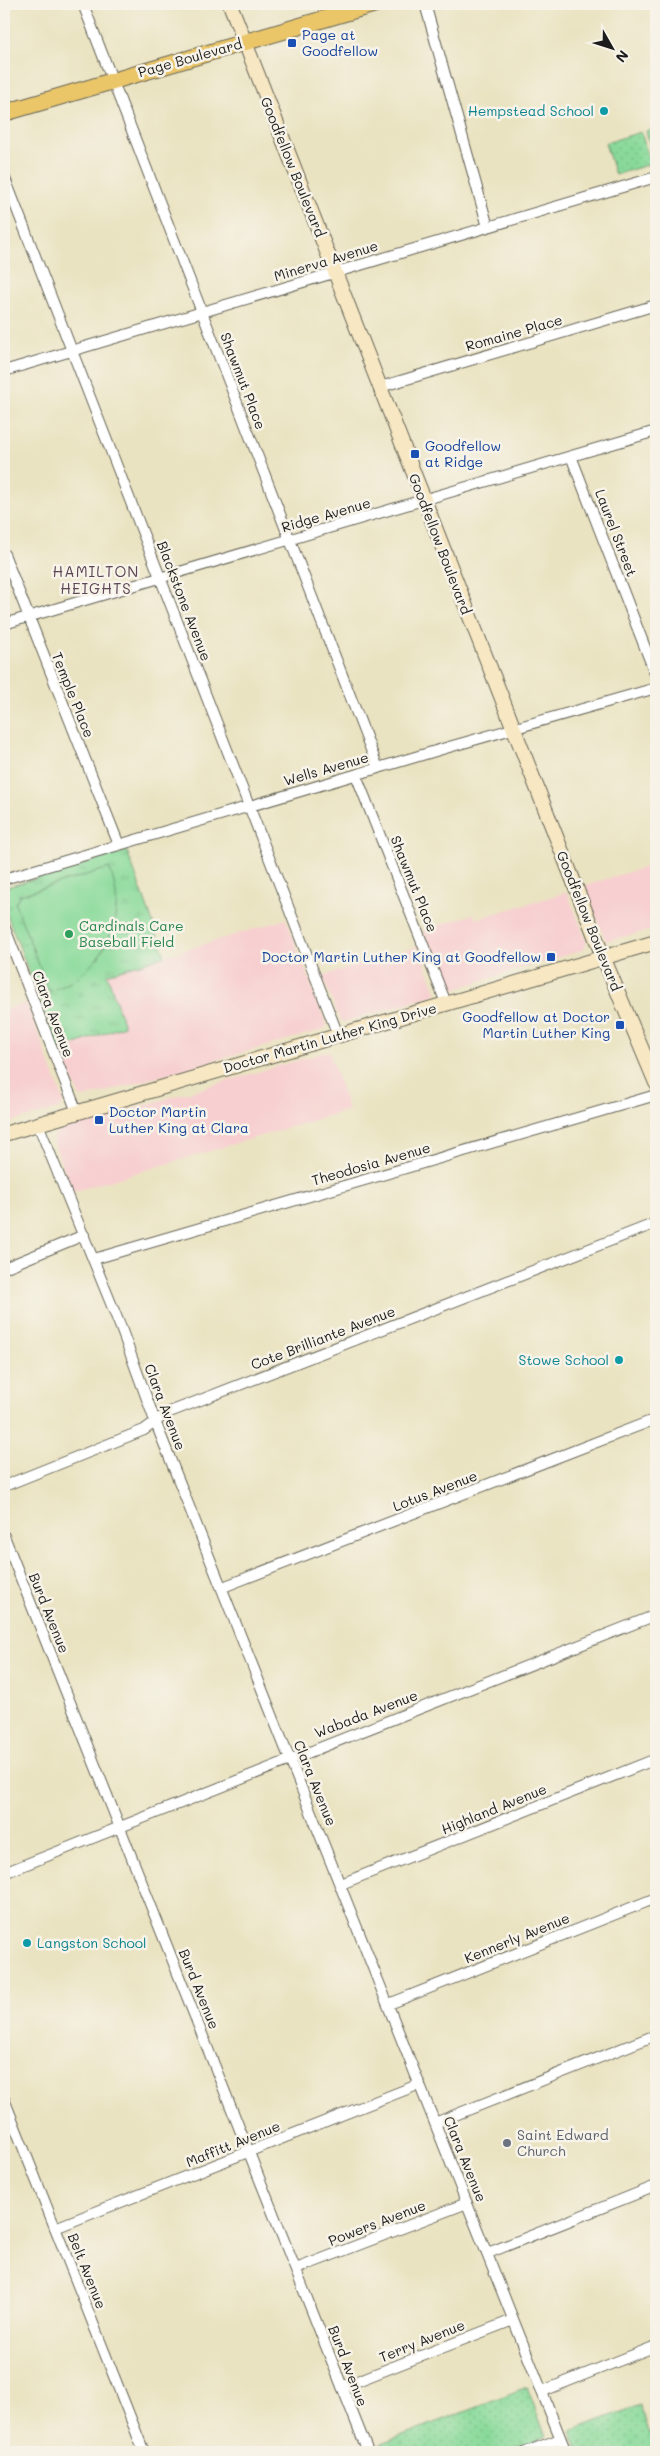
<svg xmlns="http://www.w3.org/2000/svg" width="660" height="2456" font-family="Mali,sans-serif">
<defs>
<pattern id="grass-dots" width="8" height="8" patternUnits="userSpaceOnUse" patternTransform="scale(1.25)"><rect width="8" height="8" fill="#89da9a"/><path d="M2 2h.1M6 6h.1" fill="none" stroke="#76ba84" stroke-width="1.8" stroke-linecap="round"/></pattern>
<pattern id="park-tufts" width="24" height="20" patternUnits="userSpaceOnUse" patternTransform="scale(1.25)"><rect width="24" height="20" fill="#89da9a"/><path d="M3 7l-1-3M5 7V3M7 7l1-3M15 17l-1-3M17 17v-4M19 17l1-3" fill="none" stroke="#76ba84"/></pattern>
</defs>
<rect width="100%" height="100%" fill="#f7f3e8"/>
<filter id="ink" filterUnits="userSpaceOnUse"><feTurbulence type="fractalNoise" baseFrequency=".02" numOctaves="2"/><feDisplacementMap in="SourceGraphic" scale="10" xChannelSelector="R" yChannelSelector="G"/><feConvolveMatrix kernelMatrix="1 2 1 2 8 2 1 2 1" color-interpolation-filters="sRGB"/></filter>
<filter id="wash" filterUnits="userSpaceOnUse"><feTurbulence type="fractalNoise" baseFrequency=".0096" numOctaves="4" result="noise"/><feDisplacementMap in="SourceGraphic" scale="20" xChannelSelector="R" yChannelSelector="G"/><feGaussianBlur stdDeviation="1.12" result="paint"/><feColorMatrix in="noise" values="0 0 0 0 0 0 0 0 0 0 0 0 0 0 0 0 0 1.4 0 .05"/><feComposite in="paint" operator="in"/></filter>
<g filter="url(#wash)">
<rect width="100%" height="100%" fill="#eae3c1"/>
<path fill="#f7cfd0" d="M656 864V929L606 941 583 886Z
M567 892 587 942 583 950 451 990 447 988 423 930 474 914 476 919Z
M286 919 326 1023V1027L322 1030 84 1098 80 1097 59 1050 124 1026 107 974Z
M418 946 436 991 435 995 344 1022 340 1020 322 976Z
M27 1003 64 1102 58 1109 4 1124V1010Z
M329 1051 348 1110 72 1192 52 1138 57 1131Z"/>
<path fill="url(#grass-dots)" stroke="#527b5b" d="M656 128V163H655L646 131Z
M641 132 650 164 615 175 605 143Z
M527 2387 546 2437 508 2452H380L377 2445Z
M640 2405 656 2452H579L571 2431Z"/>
<path fill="url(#park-tufts)" stroke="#527b5b" d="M127 851 165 956 107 974 124 1026 59 1050 4 907V888Z"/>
<path fill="#89da9a" stroke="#527b5b" d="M109 868C131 918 101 976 49 991L15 903 20 895Z"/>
</g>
<g filter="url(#ink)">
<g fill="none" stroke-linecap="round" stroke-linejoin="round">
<g stroke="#646256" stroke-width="12">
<path id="minor" d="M83 4 378 768
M425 4 488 227
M4 176 338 1035
M4 371 656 177
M380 387 656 305
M571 456 656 676
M4 554 119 845
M4 624 656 431
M356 775 446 1003
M4 879 449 747 656 688
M4 926 77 1112
M38 1124 121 1328 155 1421 566 2452
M94 1259 656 1095
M4 1268 84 1235
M4 1486 144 1430 167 1413 656 1223
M4 1536 368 2452
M223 1587 656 1419
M4 1873 656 1615
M341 1884 656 1759
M389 2004 656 1898
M4 2099 144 2452
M435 2123 656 2035
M55 2228 420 2084
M488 2253 656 2186
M296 2269 467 2203
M342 2387 513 2320
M543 2391 656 2346
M526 2452 560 2439"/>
</g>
<g stroke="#646256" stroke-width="16">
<path id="secondary" d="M230 4 604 959 656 1083
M4 1134 656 942"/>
</g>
<g stroke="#646256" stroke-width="18">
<path id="primary" d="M4 113 375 4"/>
</g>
<use href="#minor" stroke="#fff" stroke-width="10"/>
<use href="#secondary" stroke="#f7e8c3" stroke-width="14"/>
<use href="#primary" stroke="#eac669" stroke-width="16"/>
</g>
</g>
<g fill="#1a4fb4" stroke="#f7f3e8" stroke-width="2">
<rect x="287" y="38" width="10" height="10" rx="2.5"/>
<rect x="410" y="449" width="10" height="10" rx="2.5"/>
<rect x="546" y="952" width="10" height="10" rx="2.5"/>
<rect x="615" y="1020" width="10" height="10" rx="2.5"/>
<rect x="94" y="1115" width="10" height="10" rx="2.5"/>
</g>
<g fill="#0f9aa8" stroke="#f7f3e8" stroke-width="2">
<circle cx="604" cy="111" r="5"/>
<circle cx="619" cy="1360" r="5"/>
<circle cx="27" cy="1943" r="5"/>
</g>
<circle fill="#2e9e5b" stroke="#f7f3e8" stroke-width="2" cx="69" cy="934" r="5"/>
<circle fill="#6b7280" stroke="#f7f3e8" stroke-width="2" cx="507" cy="2143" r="5"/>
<g text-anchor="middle" stroke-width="5" stroke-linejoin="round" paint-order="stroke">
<g font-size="14" fill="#164399" stroke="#f7f3e8" text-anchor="start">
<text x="302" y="40">Page at<tspan x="302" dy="16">Goodfellow</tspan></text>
<text x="425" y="451">Goodfellow<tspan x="425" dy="16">at Ridge</tspan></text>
<text x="541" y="962" text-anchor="end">Doctor Martin Luther King at Goodfellow</text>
<text x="610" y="1022" text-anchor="end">Goodfellow at Doctor<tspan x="610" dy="16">Martin Luther King</tspan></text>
<text x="109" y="1117">Doctor Martin<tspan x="109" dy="16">Luther King at Clara</tspan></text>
</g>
<g font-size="14" fill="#1c1c1c" stroke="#f7f3e8">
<text transform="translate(190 58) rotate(-16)" y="5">Page Boulevard</text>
<text transform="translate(293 167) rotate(68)" y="5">Goodfellow Boulevard</text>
<text transform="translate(326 261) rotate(-17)" y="5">Minerva Avenue</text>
<text transform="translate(514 333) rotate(-16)" y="5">Romaine Place</text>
<text transform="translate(243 381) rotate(69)" y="5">Shawmut Place</text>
<text transform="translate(326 515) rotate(-16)" y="5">Ridge Avenue</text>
<text transform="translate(616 533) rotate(69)" y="5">Laurel Street</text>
<text transform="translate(440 544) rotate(69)" y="5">Goodfellow Boulevard</text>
<text transform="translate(184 601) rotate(69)" y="5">Blackstone Avenue</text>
<text transform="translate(73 695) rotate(68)" y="5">Temple Place</text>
<text transform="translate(326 769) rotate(-16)" y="5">Wells Avenue</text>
<text transform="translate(414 884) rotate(68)" y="5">Shawmut Place</text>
<text transform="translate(589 921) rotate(68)" y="5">Goodfellow Boulevard</text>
<text transform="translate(53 1014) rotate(69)" y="5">Clara Avenue</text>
<text transform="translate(330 1038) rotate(-16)" y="5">Doctor Martin Luther King Drive</text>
<text transform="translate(371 1164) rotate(-16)" y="5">Theodosia Avenue</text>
<text transform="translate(323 1338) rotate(-21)" y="5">Cote Brilliante Avenue</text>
<text transform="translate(165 1407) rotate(69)" y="5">Clara Avenue</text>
<text transform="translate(435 1491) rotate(-21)" y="5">Lotus Avenue</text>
<text transform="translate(49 1613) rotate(68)" y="5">Burd Avenue</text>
<text transform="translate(366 1714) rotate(-21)" y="5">Wabada Avenue</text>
<text transform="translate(315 1783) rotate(68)" y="5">Clara Avenue</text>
<text transform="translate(494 1809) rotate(-22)" y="5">Highland Avenue</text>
<text transform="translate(517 1938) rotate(-22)" y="5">Kennerly Avenue</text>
<text transform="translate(199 1989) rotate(68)" y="5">Burd Avenue</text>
<text transform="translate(233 2144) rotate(-22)" y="5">Maffitt Avenue</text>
<text transform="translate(465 2159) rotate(68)" y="5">Clara Avenue</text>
<text transform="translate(377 2223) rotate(-21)" y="5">Powers Avenue</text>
<text transform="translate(87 2271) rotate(68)" y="5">Belt Avenue</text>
<text transform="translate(422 2341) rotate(-22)" y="5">Terry Avenue</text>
<text transform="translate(348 2366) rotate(69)" y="5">Burd Avenue</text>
</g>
<g font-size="14" fill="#0d838f" stroke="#f7f3e8" text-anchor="end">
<text x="594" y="116">Hempstead School</text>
<text x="609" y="1365">Stowe School</text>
<text x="37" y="1948" text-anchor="start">Langston School</text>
</g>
<g font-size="14" fill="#27864d" stroke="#f7f3e8" text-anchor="start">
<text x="79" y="931">Cardinals Care<tspan x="79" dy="16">Baseball Field</tspan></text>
</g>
<g font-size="14" fill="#5b616d" stroke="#f7f3e8" text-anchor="start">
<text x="517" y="2140">Saint Edward<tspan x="517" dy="16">Church</tspan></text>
</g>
<g font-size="15" letter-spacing="1" fill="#5d4756" stroke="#f7f3e8">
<text x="96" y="577">HAMILTON<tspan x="96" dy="17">HEIGHTS</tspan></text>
</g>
</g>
<rect width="660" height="2456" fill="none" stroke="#f7f3e8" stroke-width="20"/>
<g transform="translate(612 48) rotate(129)" stroke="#f7f3e8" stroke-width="4" paint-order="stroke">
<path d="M0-4L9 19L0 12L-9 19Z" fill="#1c1c1c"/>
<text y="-8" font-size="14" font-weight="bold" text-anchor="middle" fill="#1c1c1c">N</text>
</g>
</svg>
